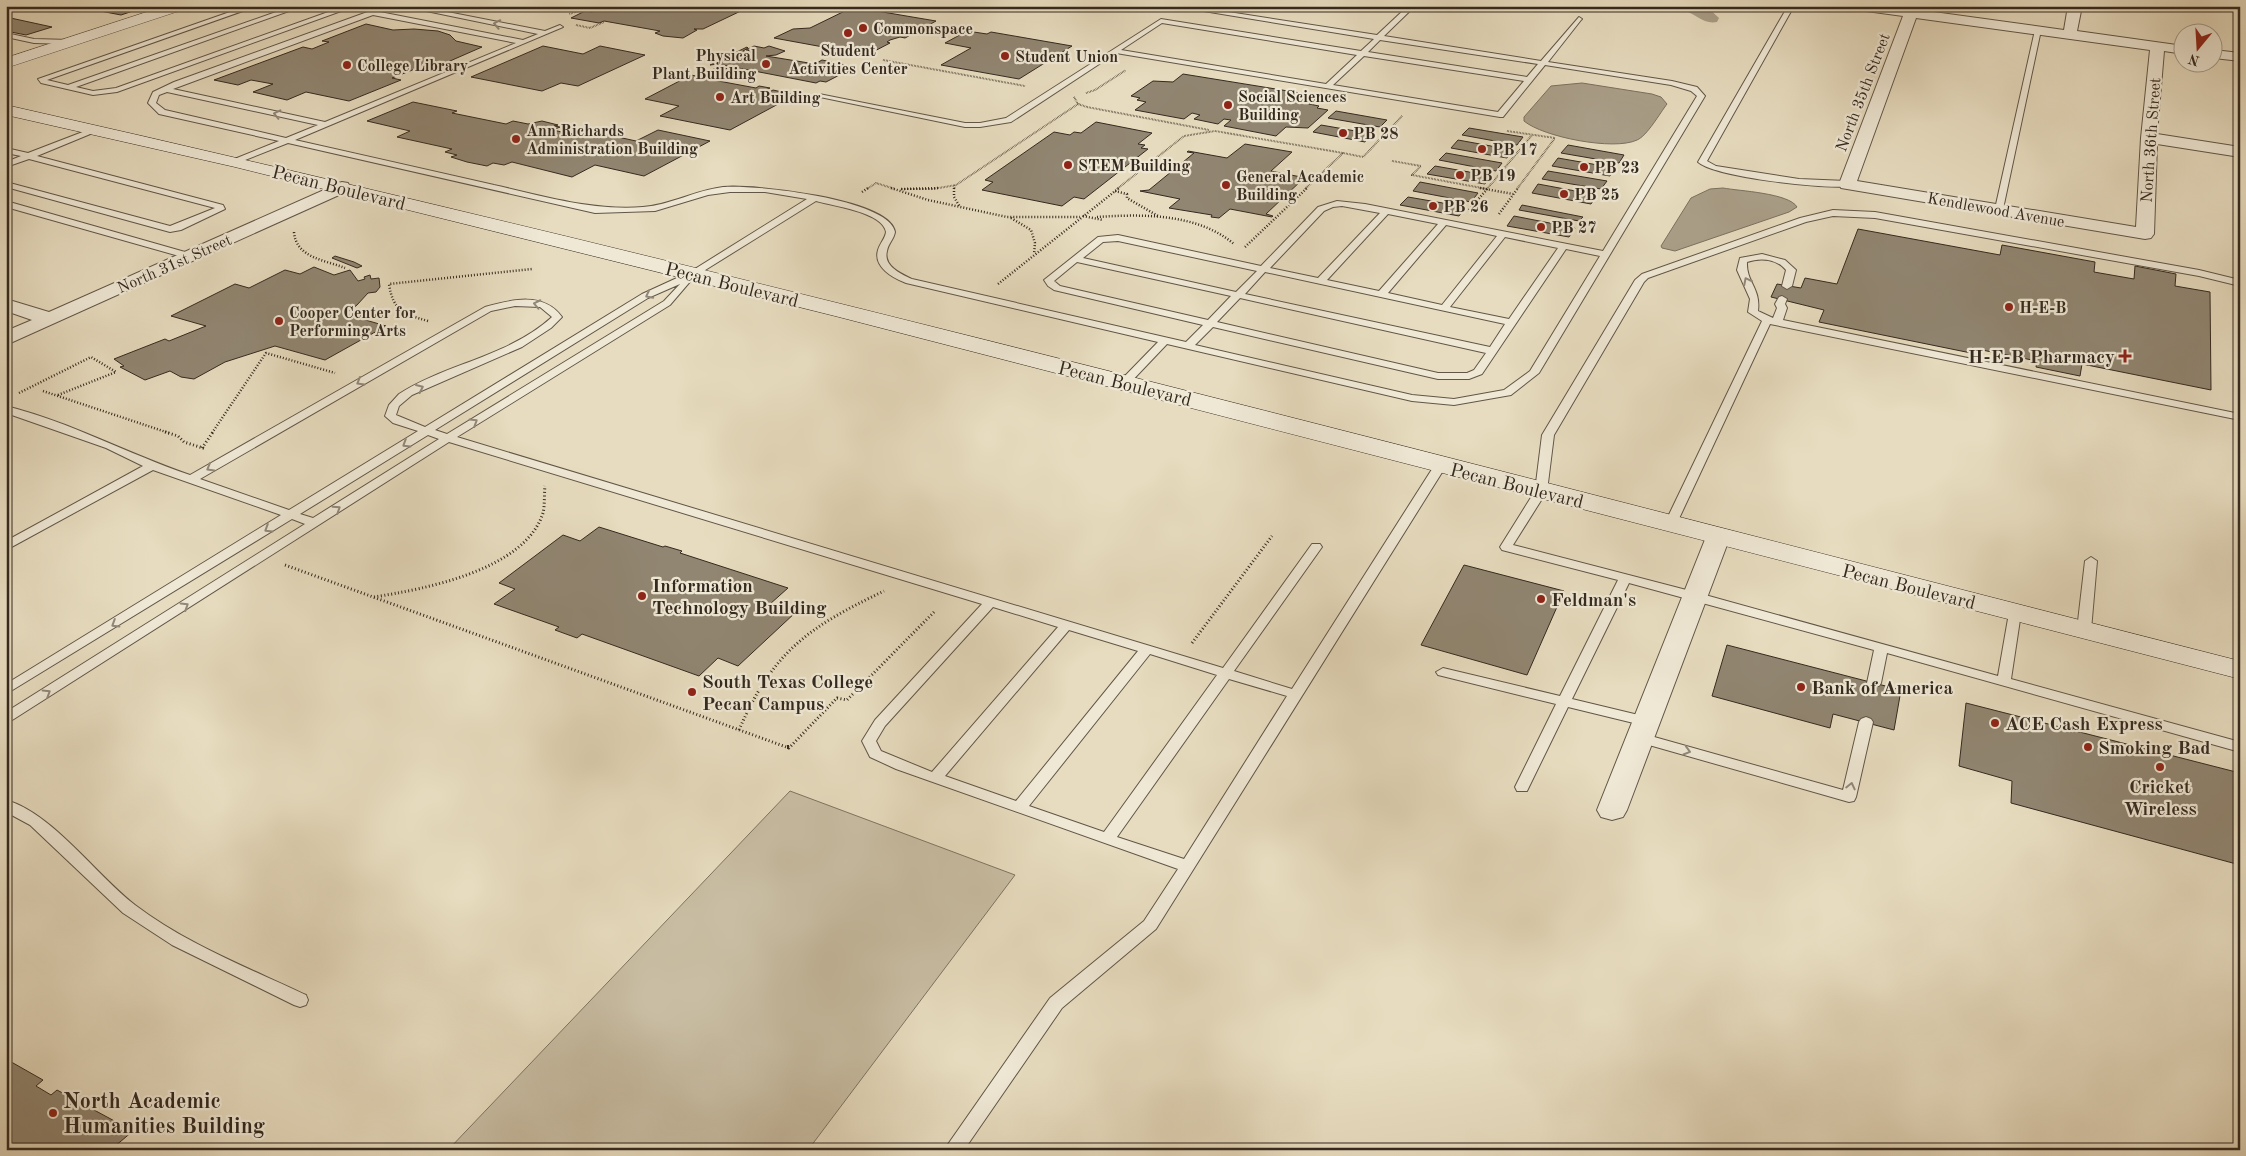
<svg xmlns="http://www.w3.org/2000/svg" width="2246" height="1156" font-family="'Old Standard TT',serif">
<rect width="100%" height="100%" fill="#e7dcbf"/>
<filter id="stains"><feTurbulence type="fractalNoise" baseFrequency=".004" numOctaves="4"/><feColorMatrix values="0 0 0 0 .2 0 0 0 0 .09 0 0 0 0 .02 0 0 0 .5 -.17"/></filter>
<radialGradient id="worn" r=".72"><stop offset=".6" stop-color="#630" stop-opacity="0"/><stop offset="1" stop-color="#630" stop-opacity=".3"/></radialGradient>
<path fill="#c9bea4" stroke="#7e7462" d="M790 791 1015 875 808 1150H448Z"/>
<path fill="#aa9f89" stroke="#7b705f" d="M1582 83 1652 94 1661 97 1667 104C1660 113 1647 136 1637 140 1614 151 1543 137 1524 121V117L1551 86Z
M1723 188C1739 191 1789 193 1797 207L1789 212 1675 251 1662 248 1661 246 1691 198 1710 189Z"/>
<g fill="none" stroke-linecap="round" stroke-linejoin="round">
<path fill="#aa9f89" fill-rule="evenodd" d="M1680 6H1706L1719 18 1717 22C1704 25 1695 13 1682 10Z"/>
</g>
<path fill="#918672" stroke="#34291f" d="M74 6H142L145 7 121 15Z
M601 6H747L741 9H745L703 29H694L697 30 683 38 663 36 655 33 660 31 604 21 599 23 571 18 585 11 592 12Z
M899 6H937L928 11Z
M853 7 936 21 905 38 900 37 890 40 887 42 890 43 867 55 774 38 793 29 810 28Z
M6 17 52 27 26 35 6 31Z
M366 24 393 30 414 29 438 31 450 35 456 41 482 47 434 68 423 71 415 69 392 78 401 80 349 101 306 92 287 100 253 92 273 84 251 80 238 85 214 80 303 47 312 49 329 42 322 41Z
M967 31 987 34 991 32 1072 46 1019 79 941 65 971 48 945 43Z
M543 46 583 54 600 46 645 55 578 86 561 83 542 91 471 77Z
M754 46 764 48 769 46 785 51 776 55 766 56 815 64 822 60 855 67 826 82 820 81 816 83 718 64 710 65 747 47 748 48 743 51 753 53 756 52 746 50Z
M719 67 733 70 713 80 756 88 759 86 770 88 760 93 766 94 773 90 795 95 730 130 660 116 679 106 645 99 691 75 700 77 705 74H701Z
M1183 74 1319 96 1309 104 1319 106 1317 108 1328 110 1308 128 1286 127 1276 136 1224 126 1231 120 1224 119 1218 124 1194 119 1200 115 1192 113 1184 119 1135 110 1146 102 1137 100 1140 98 1131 96 1153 81 1173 82Z
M413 102 457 111 452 113 506 124 513 121 528 124 542 121 558 125 554 126 560 127 553 130 575 135 586 130 636 141 658 130 710 141 644 176 595 165 572 177 512 162 504 165 493 163 487 166 467 162 451 157 457 155 445 152 452 149 397 137 410 131 367 121Z
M1336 111 1387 120 1380 127 1328 118Z
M1096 122 1152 133 1138 144 1145 145 1141 148 1148 149 1084 199 1074 197 1062 206 982 190 993 182 985 180 1054 132 1070 135 1074 132 1081 133Z
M1321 125 1373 134 1365 142 1313 132Z
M1469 128 1523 137 1517 145 1462 135Z
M1458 140 1513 150 1507 158 1451 148Z
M1245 144 1292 152 1271 171 1311 179H1303L1266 214 1273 216 1272 217 1230 209 1219 218 1211 217 1212 215 1169 208 1180 199 1140 191 1149 190 1194 153 1187 152 1188 151 1227 158Z
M1568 145 1624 155 1619 163 1561 153Z
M1446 153 1502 163 1496 171 1439 160Z
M1558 158 1615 168 1610 176 1552 166Z
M1435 166 1492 176 1485 184 1427 174Z
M1548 171 1607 181 1601 189 1542 179Z
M1420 182 1478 193 1471 202 1413 191Z
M1538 184 1597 195 1591 204 1532 193Z
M1408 197 1466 207 1459 216 1400 205Z
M1522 205 1583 217 1579 221 1519 210Z
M1514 216 1575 228 1569 237 1507 226Z
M1858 229 2000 255 2002 245 2095 262 2094 272 2134 279 2135 266 2176 274 2175 286 2210 292 2211 390 2082 364 2080 376 2036 367 2037 361 1972 348 1971 353 1819 322 1824 310 1771 297 1777 284 1801 288 1805 278 1837 284Z
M335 256 354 262 362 266 357 268 332 258Z
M314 267 334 275 350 270 358 281 365 279 364 277 370 275 371 279 379 278 380 287 376 292 368 293 357 305 345 314 386 326 325 360 275 346 225 362 194 379 181 377 170 371 145 380 120 367 124 366 114 359 165 339 169 341 206 326 171 316 235 284 249 288 285 270 300 274Z
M599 527 663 547 665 546 682 551 680 553 788 588 770 604 796 612 738 666 718 658 699 676 582 634 577 638 555 630 559 627 494 604 515 589 499 583 563 535 580 541Z
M1464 565 1564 591 1527 675 1421 645Z
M1727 645 1901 690 1894 730 1833 714 1830 728 1712 696Z
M1966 703 2240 773V865L2011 803 2012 781 1959 766Z
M6 1059 43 1080 36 1086 51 1095 57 1090 133 1131 114 1147 119 1150H6Z"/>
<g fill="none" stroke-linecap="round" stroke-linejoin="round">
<g stroke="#615647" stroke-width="2">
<path id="service" d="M247 6H257L47 80 68 85 293 6H303L76 87 93 91 116 88 345 6H355L117 92 93 95 41 83 38 79Z
M384 6H394L380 12 523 40 538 34 402 6H417L545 31 560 25 563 27 295 140C362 155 428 170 494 185 544 196 592 211 643 207 671 205 696 190 723 187 753 184 890 199 895 232 894 239 888 244 887 251 883 266 901 274 912 279L1186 342 1203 325 1054 290 1048 286 1044 280 1098 237 1118 235 1261 266 1318 207 1337 201 1365 204 1603 251 1697 96 1691 91 1671 85 1545 65 1503 117H1500L1116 53 1011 122 980 127H965L815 96 819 94 965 123H980L1006 118 1161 19 1361 51 1374 39 1173 6H1190L1377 35 1408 6H1415L1384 36 1541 61 1579 17 1582 19 1581 20 1548 62 1672 81 1697 87 1705 96 1539 373 1511 395 1454 405 1412 401 1167 344 1128 385H1120V381L1158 342 906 283C893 278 873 267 878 250 880 243 885 239 886 232 883 212 833 206 816 201L694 277 670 305 457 437 1223 668 1312 544H1320L1322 547 1234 671 1292 689 1434 466 1440 463 1446 466 1156 929 1062 1008 964 1150H944L1050 998 1144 921 1178 869 896 769 870 757 862 741 875 720 982 604 449 442 6 724V712L305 524 292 519 6 694V684L281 515 153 470 6 550V541L143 466 106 448 6 413V406C70 422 128 454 190 475L485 307C511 300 543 291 562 317L551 328 522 347 412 395 399 406 396 415 425 427 642 294 690 272 807 199 765 192H730L708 195 655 211 595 213 288 143 235 164 231 162 232 160 279 141 159 114 148 103 153 92 174 82ZM373 15 516 43 325 122 173 89ZM1162 23 1357 55 1326 84 1121 50ZM1380 40 1538 64 1527 77 1368 52ZM1364 56 1524 81 1498 112 1333 85ZM167 92 318 125 286 138 165 110 156 103 159 95ZM1342 206 1380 213 1318 278 1270 268 1324 211 1333 207ZM1388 214 1438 224 1379 291 1327 280ZM1446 225 1497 236 1442 305 1388 293ZM1505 237 1558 248 1509 319 1450 307ZM1118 241 1257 271 1236 292 1083 258 1103 242ZM1566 249 1600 256 1530 371 1504 390 1454 399 1412 395 1195 345 1213 327 1438 379H1469L1482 374ZM1077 262 1231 296 1208 320 1060 286 1054 281ZM1265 272 1505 324 1490 347 1245 294ZM680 284 664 301 447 434 435 430 648 298ZM1240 298 1486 353 1474 370 1467 373H1438L1217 322ZM515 306 540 307 552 317C508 357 447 363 399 394L389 405 385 416 393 423 418 431 289 510 200 479 491 311ZM428 435 439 439 313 518 300 514ZM993 607 1058 627 932 772 881 751 876 741 885 726ZM1069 630 1138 651 1016 801 945 776ZM1150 654 1217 675 1104 832 1029 806ZM1229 679 1287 696 1184 859 1117 837Z
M1788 6H1794L1707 161 1716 166 1799 179 1847 181 1850 182V186C1827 190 1714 177 1698 162Z
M2038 28 2041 30 2003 209 1999 212 1995 209 2035 30Z
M6 33 34 39 70 40 74 42 70 44 34 43 6 37Z
M93 128 100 130 37 156 223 205 225 209 181 230 170 232 6 187V182L170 226 215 208 29 159 6 167V162L21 156 6 153V148L28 153Z
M6 201 192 254 194 256 192 258H186L6 207Z
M1833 210 1875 212 2199 270 2240 280V286L2199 276 1875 218 1833 216 1806 222 1648 278 1644 282 1554 435 1547 491 1513 545 1698 593 1998 676 2009 613 2010 610H2020L2021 613 2011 679 2240 742V752L1887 653 1881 683 1879 686H1869L1867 683 1874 650 1629 583 1572 699 1651 718 1653 721 1651 724 1646 726 1568 707 1527 791H1517L1515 787 1556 704 1438 675 1436 672 1443 668 1560 696 1618 580 1502 550 1500 547 1535 491 1542 435 1635 280 1642 274 1800 218Z
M1762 254 1785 260 1796 270 1792 286 1787 289 1782 286 1786 270C1777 259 1761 257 1747 262 1746 282 1761 288 1758 311L1773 318 1777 308 1775 304 1779 297 1782 296 1787 299 1785 304 1787 308 1783 320 2240 414V420L1770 324 1676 525 1670 529 1666 528 1664 525 1762 321 1748 312 1750 299 1737 270 1740 258Z
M2091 557 2097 561 2091 630 2084 634 2077 630 2085 561Z
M1866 717 1871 719 1873 722 1856 797 1854 801 1849 802 1635 741 1633 738 1635 735 1640 733 1843 790 1859 722 1861 719Z
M6 800C52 813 97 876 135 905 186 944 249 968 306 995L308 1000 306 1005 300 1007 294 1005 172 945 123 913 30 825 6 812Z"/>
</g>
<g stroke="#615647" stroke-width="2">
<path id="minor" d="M1853 6H1890L2064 30 2068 6H2082L2077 31 2184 46V54L2164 51 2157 134 2240 147V157L2157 144 2154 234 2151 238 2145 239 1841 188 1839 184 1903 16 1859 10ZM1916 18 2150 50 2141 138 2136 227 1857 181Z
M2214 50 2240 53V61L2214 58Z
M342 182 348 183 350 187 348 191 6 345V331L32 320 6 311V299L49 312Z
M1718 530 1727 532 1730 537 1627 810 1623 817 1612 820 1601 817 1597 810 1706 537 1709 532Z"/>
</g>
<g stroke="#615647" stroke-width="1">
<path id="tertiary" d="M165 6H187L185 9 6 68V58Z"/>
</g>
<g stroke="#34291f" stroke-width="1">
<path id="secondary" d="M6 105C755 274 1496 471 2240 661V679L835 316 235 167 6 115Z"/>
</g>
<path stroke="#34291f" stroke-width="2" stroke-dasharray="0.5 1" stroke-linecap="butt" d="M554 6 578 11 569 14
M576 25 590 28 604 22
M883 60 1025 86
M1086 93 1095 90 1126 70
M1074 97 1078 104 1087 107 1209 130
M1507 131 1555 138 1517 189
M1343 153 1363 157 1402 116
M1392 161 1421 166 1412 175 1487 189
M867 189 876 183 895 189
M901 189H933L956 185 1078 104
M954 189 955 185
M1117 189 1184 136 1215 131 1343 153 1305 189
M1487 189 1532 135"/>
<path stroke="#34291f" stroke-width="2.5" stroke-dasharray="1 2" stroke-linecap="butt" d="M891 188 928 200 1007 217H1080
M954 188V197L960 207
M1480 188 1513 194
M901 189 940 188
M1115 191 1127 194V198L1158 216
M862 192 868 188
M1469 210 1488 188
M1499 214 1518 188
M1083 216 1103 220
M1097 217C1142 214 1197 213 1234 244
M1011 218 1031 230 1035 243 1034 254
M294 232C296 258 325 260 345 268
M1245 247 1307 188
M998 284 1119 188
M428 321C404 314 393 311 389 284L532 269
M43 391 169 433
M19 393 91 357 116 372 58 395
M212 433 266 353 335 373"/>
<path stroke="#34291f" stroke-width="3" stroke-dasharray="1 2.5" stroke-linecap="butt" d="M165 432 178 436 184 442 206 449
M202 448 213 432
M285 565 789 748 837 698 847 700 934 612
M374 597C425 589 525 570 543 513 545 505 544 494 545 486
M1192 643 1272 536
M739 730C773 651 809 627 884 591"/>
<path stroke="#34291f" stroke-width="4" stroke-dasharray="2 3" stroke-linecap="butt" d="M787 747H790"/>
<use href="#service" fill="#efe8d5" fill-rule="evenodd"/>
<use href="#minor" fill="#efe8d5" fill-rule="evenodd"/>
<use href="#tertiary" fill="#efe8d5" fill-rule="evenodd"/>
<use href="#secondary" fill="#efe8d5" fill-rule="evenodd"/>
</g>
<defs><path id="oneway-chevron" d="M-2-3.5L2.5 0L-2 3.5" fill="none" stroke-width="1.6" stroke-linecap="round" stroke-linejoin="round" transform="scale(1.25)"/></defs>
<g stroke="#92887a">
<use href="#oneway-chevron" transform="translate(497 24) rotate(-169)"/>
<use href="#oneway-chevron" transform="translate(277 114) rotate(-167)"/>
<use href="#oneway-chevron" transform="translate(1747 281) rotate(-117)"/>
<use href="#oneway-chevron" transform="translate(649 295) rotate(153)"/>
<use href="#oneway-chevron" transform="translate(537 304) rotate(-168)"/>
<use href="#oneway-chevron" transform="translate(360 382) rotate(150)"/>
<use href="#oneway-chevron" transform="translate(420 388) rotate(-25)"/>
<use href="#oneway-chevron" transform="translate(474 422) rotate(-32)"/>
<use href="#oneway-chevron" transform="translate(406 444) rotate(148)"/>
<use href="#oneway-chevron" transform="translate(210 468) rotate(150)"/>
<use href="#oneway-chevron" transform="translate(337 509) rotate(-33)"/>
<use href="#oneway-chevron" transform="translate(268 529) rotate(148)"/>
<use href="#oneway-chevron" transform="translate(185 606) rotate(-32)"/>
<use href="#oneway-chevron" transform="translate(115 624) rotate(148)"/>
<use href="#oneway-chevron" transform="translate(47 693) rotate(-32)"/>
<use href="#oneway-chevron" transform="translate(1687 751) rotate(16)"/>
<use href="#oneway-chevron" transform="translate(1851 786) rotate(-77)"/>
</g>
<g fill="#8f2418" stroke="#efe8d5" stroke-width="2">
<circle cx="863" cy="28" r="5"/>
<circle cx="848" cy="33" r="5"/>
<circle cx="1005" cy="56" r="5"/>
<circle cx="766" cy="64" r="5"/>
<circle cx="347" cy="65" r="5"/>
<circle cx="720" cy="97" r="5"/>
<circle cx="1228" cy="105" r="5"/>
<circle cx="1343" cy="133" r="5"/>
<circle cx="516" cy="139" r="5"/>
<circle cx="1482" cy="149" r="5"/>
<circle cx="1068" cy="165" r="5"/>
<circle cx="1584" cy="167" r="5"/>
<circle cx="1460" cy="175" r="5"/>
<circle cx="1226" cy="185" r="5"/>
<circle cx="1564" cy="194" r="5"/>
<circle cx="1433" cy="206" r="5"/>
<circle cx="1541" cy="227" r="5"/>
<circle cx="2009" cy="307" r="5"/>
<circle cx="279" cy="321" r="5"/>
<path d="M2122.5 348.5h5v5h5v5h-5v5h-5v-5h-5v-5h5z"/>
<circle cx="642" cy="596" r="5"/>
<circle cx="1541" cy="599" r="5"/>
<circle cx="1801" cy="687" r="5"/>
<circle cx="692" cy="692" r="5"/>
<circle cx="1995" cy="723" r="5"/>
<circle cx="2088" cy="747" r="5"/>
<circle cx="2160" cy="767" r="5"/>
<circle cx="53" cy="1113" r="5"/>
</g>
<g text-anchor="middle" stroke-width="4.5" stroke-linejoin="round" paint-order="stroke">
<g font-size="16" font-weight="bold" fill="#34291f" stroke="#efe8d5" text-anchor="start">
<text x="873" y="34">Commonspace</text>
<text x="848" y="56" text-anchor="middle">Student<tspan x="848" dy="18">Activities Center</tspan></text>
<text x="756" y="61" text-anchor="end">Physical<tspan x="756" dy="18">Plant Building</tspan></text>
<text x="1015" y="62">Student Union</text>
<text x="357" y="71">College Library</text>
<text x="1238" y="102">Social Sciences<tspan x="1238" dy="18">Building</tspan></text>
<text x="730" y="103">Art Building</text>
<text x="526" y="136">Ann Richards<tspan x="526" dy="18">Administration Building</tspan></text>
<text x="1353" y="139">PB 28</text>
<text x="1492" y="155">PB 17</text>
<text x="1078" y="171">STEM Building</text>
<text x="1594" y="173">PB 23</text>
<text x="1470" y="181">PB 19</text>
<text x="1236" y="182">General Academic<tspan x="1236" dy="18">Building</tspan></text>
<text x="1574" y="200">PB 25</text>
<text x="1443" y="212">PB 26</text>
<text x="1551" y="233">PB 27</text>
<text x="2019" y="313">H-E-B</text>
<text x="289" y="318">Cooper Center for<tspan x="289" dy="18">Performing Arts</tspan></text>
</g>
<g font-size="16" fill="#34291f" stroke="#efe8d5">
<text transform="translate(1862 92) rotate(-69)" y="6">North 35th Street</text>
<text transform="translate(2150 140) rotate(-86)" y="6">North 36th Street</text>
<text transform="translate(1996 209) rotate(10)" y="6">Kendlewood Avenue</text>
<text transform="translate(174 263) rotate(-24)" y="6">North 31st Street</text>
</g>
<g font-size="19" fill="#34291f" stroke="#efe8d5">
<text transform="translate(339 187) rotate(14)" y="7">Pecan Boulevard</text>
<text transform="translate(732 284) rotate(14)" y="7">Pecan Boulevard</text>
<text transform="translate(1125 383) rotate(14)" y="7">Pecan Boulevard</text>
<text transform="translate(1517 485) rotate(14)" y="7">Pecan Boulevard</text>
<text transform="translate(1909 586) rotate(14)" y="7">Pecan Boulevard</text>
</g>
<g font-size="19" font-weight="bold" fill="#34291f" stroke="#efe8d5" text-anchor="start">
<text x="2115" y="363" text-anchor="end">H-E-B Pharmacy</text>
<text x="652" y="592">Information<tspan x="652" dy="22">Technology Building</tspan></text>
<text x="1551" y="606">Feldman's</text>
<text x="702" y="688">South Texas College<tspan x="702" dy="22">Pecan Campus</tspan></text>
<text x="1811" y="694">Bank of America</text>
<text x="2005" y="730">ACE Cash Express</text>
<text x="2098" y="754">Smoking Bad</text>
<text x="2160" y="793" text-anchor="middle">Cricket<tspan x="2160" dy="22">Wireless</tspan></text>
</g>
<g font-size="22" font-weight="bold" fill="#34291f" stroke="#efe8d5" text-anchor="start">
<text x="63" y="1108">North Academic<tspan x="63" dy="25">Humanities Building</tspan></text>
</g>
</g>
<rect width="2246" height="1156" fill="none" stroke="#e7dcbf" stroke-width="25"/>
<rect x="8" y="8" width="2231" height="1141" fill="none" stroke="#34291f" stroke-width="2.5"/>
<rect x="12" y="12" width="2221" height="1131" fill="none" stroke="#34291f"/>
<g transform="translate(2198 48) rotate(198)"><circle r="24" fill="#efe8d5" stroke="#a49c8c"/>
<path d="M0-4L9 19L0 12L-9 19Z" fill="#8f2418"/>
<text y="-8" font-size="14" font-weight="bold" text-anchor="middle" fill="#34291f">N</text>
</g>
<rect width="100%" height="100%" filter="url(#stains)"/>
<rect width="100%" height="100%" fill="url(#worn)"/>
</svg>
